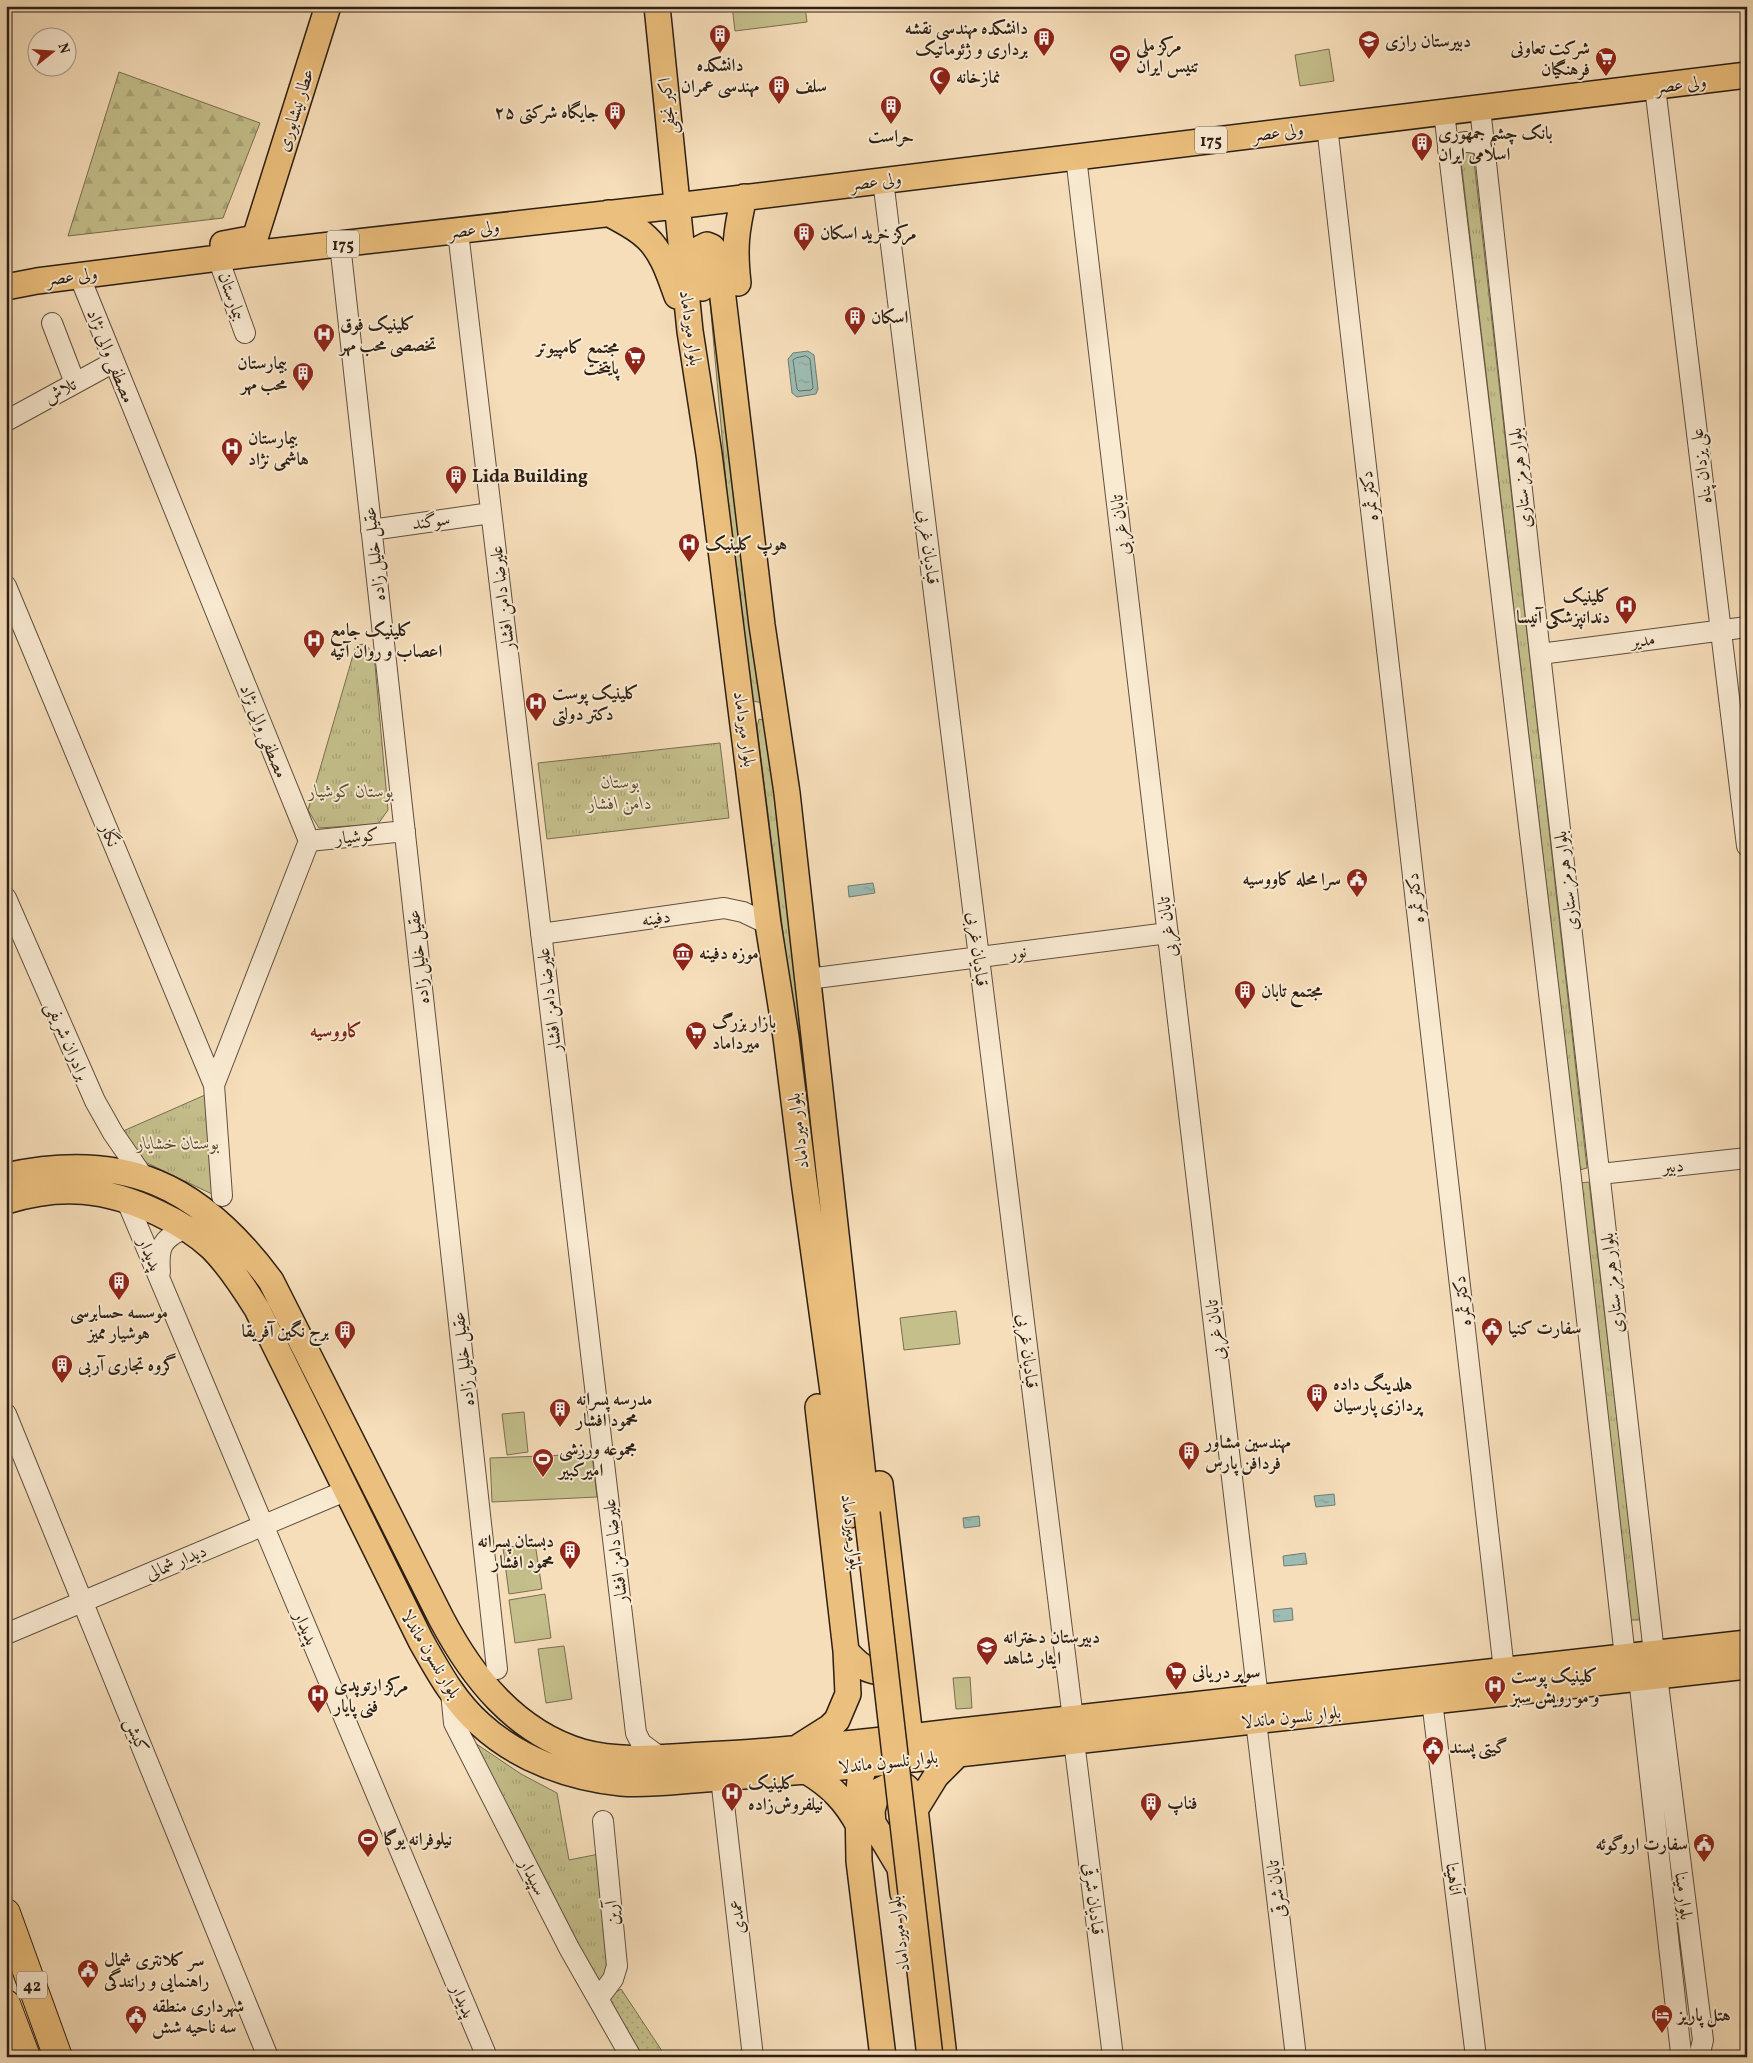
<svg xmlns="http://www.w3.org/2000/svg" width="1753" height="2063" font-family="Vollkorn,Amiri,serif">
<defs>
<pattern id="grass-tufts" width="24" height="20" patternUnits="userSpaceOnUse" patternTransform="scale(1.25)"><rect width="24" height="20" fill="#c4bf8b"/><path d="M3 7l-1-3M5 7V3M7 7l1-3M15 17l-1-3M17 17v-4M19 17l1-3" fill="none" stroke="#a9a477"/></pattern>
<pattern id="forest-firs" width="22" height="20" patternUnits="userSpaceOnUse" patternTransform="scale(1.25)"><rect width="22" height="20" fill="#c4bf8b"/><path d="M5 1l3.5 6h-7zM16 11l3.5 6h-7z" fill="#a9a477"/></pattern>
<pattern id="garden-dots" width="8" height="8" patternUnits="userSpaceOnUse" patternTransform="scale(1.25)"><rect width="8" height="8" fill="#c4bf8b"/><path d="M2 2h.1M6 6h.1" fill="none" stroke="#a9a477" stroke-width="1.8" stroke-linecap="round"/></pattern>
<pattern id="water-ripples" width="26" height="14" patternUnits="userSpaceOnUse" patternTransform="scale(1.25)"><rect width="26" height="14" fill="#9dbcb3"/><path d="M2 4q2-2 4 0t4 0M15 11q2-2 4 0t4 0" fill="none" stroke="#88a199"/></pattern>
</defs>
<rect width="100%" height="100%" fill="#f6deba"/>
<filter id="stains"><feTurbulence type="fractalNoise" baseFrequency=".004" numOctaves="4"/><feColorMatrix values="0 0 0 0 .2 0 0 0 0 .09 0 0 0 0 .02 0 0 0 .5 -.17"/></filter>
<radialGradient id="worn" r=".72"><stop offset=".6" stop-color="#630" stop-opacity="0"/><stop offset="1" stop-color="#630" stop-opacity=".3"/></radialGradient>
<path fill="url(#grass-tufts)" stroke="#786f50" d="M1468 147 1473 152 1587 1168 1580 1170 1460 152Z
M706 257 763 703 753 701 746 706Z
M365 644 374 654 388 810 378 824 319 828 308 810 356 645Z
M759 719 763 720 766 725 823 1199 817 1201 757 727Z
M720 743 729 818 547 839 538 763Z
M205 1095 214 1195 145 1162 121 1132Z
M1589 1182 1641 1620H1630L1580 1183Z
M475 1743 521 1774 557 1793 569 1860 599 1854 612 1966 606 1977 597 1983 477 1749Z"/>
<path fill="url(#forest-firs)" stroke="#786f50" d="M119 72 260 123 223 218 68 236Z"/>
<path fill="url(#garden-dots)" stroke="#786f50" d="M621 1989 666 2057H639L604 1999Z"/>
<path fill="#c4bf8b" stroke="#786f50" d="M732 6H805L807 22 735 31Z
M1329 49 1334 81 1300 86 1295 55Z
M956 1311 960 1344 904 1350 900 1318Z
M524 1412 528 1452 507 1455 502 1414Z
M592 1454 597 1497 492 1502 490 1458Z
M535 1543 542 1589 509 1594 503 1548Z
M545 1594 551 1638 515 1643 509 1600Z
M564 1646 572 1699 546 1703 538 1649Z
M970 1677 972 1708 956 1709 953 1678Z"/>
<path fill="url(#water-ripples)" stroke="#707d73" d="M808 351 814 355 818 389 816 394 797 397 792 393 788 359 793 353Z
M873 883 875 893 849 897 848 886Z
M1334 1494 1335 1505 1316 1507 1314 1496Z
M979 1516 980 1526 964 1528 963 1518Z
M1305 1553 1307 1564 1284 1566 1283 1556Z
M1292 1608 1293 1620 1274 1622 1273 1610Z"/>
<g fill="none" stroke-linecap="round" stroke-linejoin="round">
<path stroke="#656e64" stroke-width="1" d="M806 356 810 359 813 388 811 390 799 391 797 389 793 360 796 358Z"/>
<g stroke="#5f4f3e" stroke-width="22">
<path id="minor" d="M1655 87 1747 846
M1480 108 1540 654 1654 1653
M1444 112 1571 1178 1625 1657
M1327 126 1504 1670
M1448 150C1461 140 1469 140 1484 146
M1076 157 1258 1698
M883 180 1073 1719
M458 232 636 1733 641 1743 660 1757
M340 244 497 1669
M218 258 245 333
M79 275 309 841 214 1085 222 1196
M52 323 75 383
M6 421 114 362
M371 530 491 513
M6 586 214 1085
M1540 654 1747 627
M309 841 405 831
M6 898 95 1101 113 1133 144 1178
M541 934 724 908 743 912 768 924
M808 979 1168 933
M1600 1174 1747 1158
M126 1199 487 2057
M160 1272C158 1246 162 1239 185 1228
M6 1414 268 2057
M6 1634 345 1491
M1657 1676 1703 2040 1699 2057
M1639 1678 1681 2053 1683 2057
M451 1692 454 1723 569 1948 631 2057
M1432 1701 1476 2057
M1256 1721 1296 2057
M1074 1741 1113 2057
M721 1778 753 2057
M598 1999 613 1979 617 1966 603 1821"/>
</g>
<g stroke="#2d1f14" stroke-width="28">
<path id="major" d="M657 6 690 331 709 454 768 924 786 1037 804 1181 850 1515
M608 213C622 221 636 227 647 238 663 253 670 277 677 296
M223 244 255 238 328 6
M738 283C734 248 736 231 744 197
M6 287 37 281 250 254 676 206 1747 75
M702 288 698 256 701 248 707 245 712 247 718 256 762 625 787 793 867 1513
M6 1176C125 1150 200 1185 271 1281L441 1618C472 1677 515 1732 582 1752 622 1763 664 1757 705 1755 788 1751 870 1742 952 1732 1217 1703 1482 1673 1747 1643
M6 1201C61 1184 106 1188 158 1213 177 1222 196 1233 212 1248 230 1266 244 1288 257 1309L421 1641C438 1671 454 1701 480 1724 518 1759 570 1778 621 1783 644 1785 670 1782 693 1780 731 1777 769 1774 806 1771L1747 1666
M880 1484 910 1737
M846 1651C863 1671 884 1683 897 1652
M800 1746 830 1727 837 1720 848 1694 846 1651 818 1407
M874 1752 865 1765 860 1779 858 1803 859 1861 883 2057
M806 1771C830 1785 846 1801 859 1826
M915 1810 936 1776 957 1755
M903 1893 900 1868 873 1823 872 1811 877 1792C894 1782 907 1779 914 1800L944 2057"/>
</g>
<g stroke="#2d1f14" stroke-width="30">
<path id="highway" d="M6 1913 58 2057
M6 2004 26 2057"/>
</g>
<use href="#minor" stroke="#f9ead2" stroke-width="20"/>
<use href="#major" stroke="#ebbf7d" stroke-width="25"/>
<use href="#highway" stroke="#ebbf7d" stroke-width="28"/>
<g stroke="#2d1f14" stroke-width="28" stroke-linecap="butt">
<path id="major-bridge" d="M867 1513 930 2057"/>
</g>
<use href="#major-bridge" stroke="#ebbf7d" stroke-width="25"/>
</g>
<defs>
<g id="building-pin" transform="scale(1.125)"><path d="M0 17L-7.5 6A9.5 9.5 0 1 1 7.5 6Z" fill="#8f2418" stroke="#f9ead2"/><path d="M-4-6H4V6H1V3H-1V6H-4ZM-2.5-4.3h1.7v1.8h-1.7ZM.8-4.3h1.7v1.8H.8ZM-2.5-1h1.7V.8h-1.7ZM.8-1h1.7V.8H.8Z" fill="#fff"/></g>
<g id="school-pin" transform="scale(1.125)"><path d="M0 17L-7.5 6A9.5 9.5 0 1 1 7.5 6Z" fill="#8f2418" stroke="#f9ead2"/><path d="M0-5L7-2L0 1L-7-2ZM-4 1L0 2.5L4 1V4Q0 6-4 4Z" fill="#fff"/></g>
<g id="stadium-pin" transform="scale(1.125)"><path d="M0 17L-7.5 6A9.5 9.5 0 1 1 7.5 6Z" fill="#8f2418" stroke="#f9ead2"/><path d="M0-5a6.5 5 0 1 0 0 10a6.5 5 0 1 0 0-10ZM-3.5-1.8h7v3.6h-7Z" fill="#fff"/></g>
<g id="supermarket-pin" transform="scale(1.125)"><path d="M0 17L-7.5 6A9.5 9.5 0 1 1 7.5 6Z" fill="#8f2418" stroke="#f9ead2"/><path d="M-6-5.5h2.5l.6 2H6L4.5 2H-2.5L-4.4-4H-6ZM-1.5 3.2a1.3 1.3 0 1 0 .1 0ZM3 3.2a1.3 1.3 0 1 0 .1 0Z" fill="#fff"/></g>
<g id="mosque-pin" transform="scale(1.125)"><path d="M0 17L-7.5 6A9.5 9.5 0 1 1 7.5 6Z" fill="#8f2418" stroke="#f9ead2"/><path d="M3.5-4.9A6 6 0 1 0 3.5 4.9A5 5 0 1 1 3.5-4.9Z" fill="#fff"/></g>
<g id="hospital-pin" transform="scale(1.125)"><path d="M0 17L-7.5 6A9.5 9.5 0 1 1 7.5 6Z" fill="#8f2418" stroke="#f9ead2"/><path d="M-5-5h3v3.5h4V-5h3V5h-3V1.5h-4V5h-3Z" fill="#fff"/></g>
<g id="civic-pin" transform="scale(1.125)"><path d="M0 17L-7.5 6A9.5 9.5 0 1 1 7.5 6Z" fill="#8f2418" stroke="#f9ead2"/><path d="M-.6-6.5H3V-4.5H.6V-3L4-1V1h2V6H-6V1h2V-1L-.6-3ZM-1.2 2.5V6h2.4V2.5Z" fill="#fff"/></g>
<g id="museum-pin" transform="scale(1.125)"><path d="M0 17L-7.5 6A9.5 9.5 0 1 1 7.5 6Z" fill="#8f2418" stroke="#f9ead2"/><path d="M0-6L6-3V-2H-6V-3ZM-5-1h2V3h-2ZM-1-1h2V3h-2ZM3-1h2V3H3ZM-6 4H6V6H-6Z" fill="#fff"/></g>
<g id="hotel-pin" transform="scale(1.125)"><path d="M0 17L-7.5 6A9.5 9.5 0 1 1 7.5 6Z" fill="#8f2418" stroke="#f9ead2"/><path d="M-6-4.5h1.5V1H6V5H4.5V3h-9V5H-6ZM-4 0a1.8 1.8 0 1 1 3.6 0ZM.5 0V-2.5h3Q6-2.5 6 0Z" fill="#fff"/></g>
</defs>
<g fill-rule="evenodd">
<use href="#building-pin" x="720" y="35"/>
<use href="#building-pin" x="1044" y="38"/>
<use href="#school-pin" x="1369" y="41"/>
<use href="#stadium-pin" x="1120" y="55"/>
<use href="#supermarket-pin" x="1606" y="58"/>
<use href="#mosque-pin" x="940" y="77"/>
<use href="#building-pin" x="779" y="86"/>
<use href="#building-pin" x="891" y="106"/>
<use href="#building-pin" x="615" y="112"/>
<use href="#building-pin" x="1422" y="143"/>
<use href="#building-pin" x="804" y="233"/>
<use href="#building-pin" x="855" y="317"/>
<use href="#hospital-pin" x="324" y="334"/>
<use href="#supermarket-pin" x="635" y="357"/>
<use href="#building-pin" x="303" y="373"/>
<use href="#hospital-pin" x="232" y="448"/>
<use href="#building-pin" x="456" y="476"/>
<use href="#hospital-pin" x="689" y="544"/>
<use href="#hospital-pin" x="1626" y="606"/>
<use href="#hospital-pin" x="314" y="640"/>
<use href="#hospital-pin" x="536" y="703"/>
<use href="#civic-pin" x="1357" y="879"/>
<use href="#museum-pin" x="683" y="953"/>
<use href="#building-pin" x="1245" y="991"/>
<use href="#supermarket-pin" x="696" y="1032"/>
<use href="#building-pin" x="119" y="1282"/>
<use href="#civic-pin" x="1492" y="1328"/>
<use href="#building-pin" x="345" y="1331"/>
<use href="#building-pin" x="62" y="1365"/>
<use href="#building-pin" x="1317" y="1394"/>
<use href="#building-pin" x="560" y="1409"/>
<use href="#building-pin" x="1189" y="1452"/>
<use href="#stadium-pin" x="543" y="1459"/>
<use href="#building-pin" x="570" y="1551"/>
<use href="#school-pin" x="987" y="1647"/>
<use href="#supermarket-pin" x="1176" y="1672"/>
<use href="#hospital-pin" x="1495" y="1686"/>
<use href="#hospital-pin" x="318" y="1695"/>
<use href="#civic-pin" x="1433" y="1747"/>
<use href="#hospital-pin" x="732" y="1793"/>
<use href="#building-pin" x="1151" y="1803"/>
<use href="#stadium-pin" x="368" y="1839"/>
<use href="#civic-pin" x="1704" y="1844"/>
<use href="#civic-pin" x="88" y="1970"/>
<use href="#hotel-pin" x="1662" y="2015"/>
<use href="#civic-pin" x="136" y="2016"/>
</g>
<g text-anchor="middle" stroke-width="4" stroke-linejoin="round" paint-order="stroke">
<g fill="#f9ead2" stroke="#6a5c4d" stroke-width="1">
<rect x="1195" y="126.5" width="32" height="27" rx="4"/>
<rect x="327" y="230.5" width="32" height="27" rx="4"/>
<rect x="17" y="1971.5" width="30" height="27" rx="4"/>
</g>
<g font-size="16" font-weight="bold" fill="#2d1f14">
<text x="1211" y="146">175</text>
<text x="343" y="250">175</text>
<text x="32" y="1991">42</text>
</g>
<g font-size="18" font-weight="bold" fill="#2d1f14" stroke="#f9ead2" text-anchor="start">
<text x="1028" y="34" text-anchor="end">دانشکده مهندسی نقشه<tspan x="1028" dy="21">برداری و ژئوماتیک</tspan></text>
<text x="1385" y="47">دبیرستان رازی</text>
<text x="1136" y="51">مرکز ملی<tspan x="1136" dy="21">تنیس ایران</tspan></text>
<text x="1590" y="54" text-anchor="end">شرکت تعاونی<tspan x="1590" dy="21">فرهنگیان</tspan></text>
<text x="720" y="71" text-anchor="middle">دانشکده<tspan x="720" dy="21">مهندسی عمران</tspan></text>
<text x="956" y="83">نمازخانه</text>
<text x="795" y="92">سلف</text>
<text x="599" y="118" text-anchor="end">جایگاه شرکتی ۲۵</text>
<text x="1438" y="139">بانک چشم جمهوری<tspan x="1438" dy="21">اسلامی ایران</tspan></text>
<text x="891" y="142" text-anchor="middle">حراست</text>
<text x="820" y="239">مرکز خرید اسکان</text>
<text x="871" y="323">اسکان</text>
<text x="340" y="330">کلینیک فوق<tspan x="340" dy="21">تخصصی محب مهر</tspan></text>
<text x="619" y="353" text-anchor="end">مجتمع کامپیوتر<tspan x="619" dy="21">پایتخت</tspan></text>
<text x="287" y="369" text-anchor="end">بیمارستان<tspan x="287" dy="21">محب مهر</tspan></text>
<text x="248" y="444">بیمارستان<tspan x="248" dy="21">هاشمی نژاد</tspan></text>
<text x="472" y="482">Lida Building</text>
<text x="705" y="550">هوپ کلینیک</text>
<text x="1610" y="602" text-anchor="end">کلینیک<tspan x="1610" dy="21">دندانپزشکی آنیسا</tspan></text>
<text x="330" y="636">کلینیک جامع<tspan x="330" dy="21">اعصاب و روان آتیه</tspan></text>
<text x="552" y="699">کلینیک پوست<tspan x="552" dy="21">دکتر دولتى</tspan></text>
<text x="1341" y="885" text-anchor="end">سرا محله کاووسیه</text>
<text x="699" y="959">موزه دفینه</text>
<text x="1261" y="997">مجتمع تابان</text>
<text x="712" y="1028">بازار بزرگ<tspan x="712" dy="21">میرداماد</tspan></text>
<text x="119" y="1318" text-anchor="middle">موسسه حسابرسی<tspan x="119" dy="21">هوشیار ممیز</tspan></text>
<text x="1508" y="1334">سفارت کنیا</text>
<text x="329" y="1337" text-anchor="end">برج نگین آفریقا</text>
<text x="78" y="1371">گروه تجاری آربی</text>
<text x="1333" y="1390">هلدینگ داده<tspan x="1333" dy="21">پردازی پارسیان</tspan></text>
<text x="576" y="1405">مدرسه پسرانه<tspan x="576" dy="21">محمود افشار</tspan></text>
<text x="1205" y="1448">مهندسین مشاور<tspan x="1205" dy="21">فردافن پارس</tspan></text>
<text x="559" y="1455">مجموعه ورزشی<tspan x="559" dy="21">امیرکبیر</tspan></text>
<text x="554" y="1547" text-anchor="end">دبستان پسرانه<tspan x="554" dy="21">محمود افشار</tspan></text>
<text x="1003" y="1643">دبیرستان دخترانه<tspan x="1003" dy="21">ایثار شاهد</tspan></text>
<text x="1192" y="1678">سوپر دریانی</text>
<text x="1511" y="1682">کلینیک پوست<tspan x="1511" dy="21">و مو رویش سبز</tspan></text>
<text x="334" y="1691">مرکز ارتوپدی<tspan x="334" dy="21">فنی پایار</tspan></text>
<text x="1449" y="1753">گیتی پسند</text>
<text x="748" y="1789">کلینیک<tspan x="748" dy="21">نیلفروش‌زاده</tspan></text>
<text x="1167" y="1809">فناپ</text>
<text x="384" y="1845">نیلوفرانه یوگا</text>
<text x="1688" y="1850" text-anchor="end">سفارت اروگوئه</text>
<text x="104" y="1966">سر کلانتری شمال<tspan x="104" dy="21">راهنمایی و رانندگی</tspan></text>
<text x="152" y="2012">شهرداری منطقه<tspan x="152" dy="21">سه ناحیه شش</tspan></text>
<text x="1678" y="2021">هتل پاریز</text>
</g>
<g font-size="18" fill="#2d1f14" stroke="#f9ead2">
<text transform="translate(1681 84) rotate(-7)" y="6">ولی عصر</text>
<text transform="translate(667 106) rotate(-96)" y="6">اکبر نجفی</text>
<text transform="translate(295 110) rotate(-72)" y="6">عطار نیشابوری</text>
<text transform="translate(1278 132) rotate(-7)" y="6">ولی عصر</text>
<text transform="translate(876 181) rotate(-7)" y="6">ولی عصر</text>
<text transform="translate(474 229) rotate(-7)" y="6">ولی عصر</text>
<text transform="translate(72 276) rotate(-7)" y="6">ولی عصر</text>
<text transform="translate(232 296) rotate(71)" y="6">بیمارستان</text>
<text transform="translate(691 328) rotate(82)" y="6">بلوار میرداماد</text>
<text transform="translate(111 356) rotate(68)" y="6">مصطفی والی نژاد</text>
<text transform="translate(60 391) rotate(-29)" y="6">تلاش</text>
<text transform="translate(1701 466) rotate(-97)" y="6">علی یزدان پناه</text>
<text transform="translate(1520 478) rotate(-96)" y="6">بلوار هرمز ستاری</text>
<text transform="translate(1369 496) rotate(-97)" y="6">دکتر ثمره</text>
<text transform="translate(431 521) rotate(-8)" y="6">سوگند</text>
<text transform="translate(1120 525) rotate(-97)" y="6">تابان غربی</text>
<text transform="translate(929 547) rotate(83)" y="6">قبادیان غربی</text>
<text transform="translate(374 554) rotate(-96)" y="6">عقیل خلیل زاده</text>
<text transform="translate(502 598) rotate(-97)" y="6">علیرضا دامن افشار</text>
<text transform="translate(1643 640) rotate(-7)" y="6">مدیر</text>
<text transform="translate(745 729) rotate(82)" y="6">بلوار میرداماد</text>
<text transform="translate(264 731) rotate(68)" y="6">مصطفی والی نژاد</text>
<text transform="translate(110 835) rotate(67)" y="6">نگار</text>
<text transform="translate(357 836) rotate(-6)" y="6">کوشیار</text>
<text transform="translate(1566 881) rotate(-97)" y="6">بلوار هرمز ستاری</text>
<text transform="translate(1415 898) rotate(-97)" y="6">دکتر ثمره</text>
<text transform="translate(656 918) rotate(-8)" y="6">دفینه</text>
<text transform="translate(1167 927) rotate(-97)" y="6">تابان غربی</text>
<text transform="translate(978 949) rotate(83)" y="6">قبادیان غربی</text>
<text transform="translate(1018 952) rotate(-7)" y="6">نور</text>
<text transform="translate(418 957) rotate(-96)" y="6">عقیل خلیل زاده</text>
<text transform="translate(549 1000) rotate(-97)" y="6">علیرضا دامن افشار</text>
<text transform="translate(68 1041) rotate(67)" y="6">برادران شریفی</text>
<text transform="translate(798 1131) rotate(-97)" y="6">بلوار میرداماد</text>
<text transform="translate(1673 1166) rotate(-6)" y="6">دبیر</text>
<text transform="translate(150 1254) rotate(67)" y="6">پدیدار</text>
<text transform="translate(1612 1283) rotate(-96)" y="6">بلوار هرمز ستاری</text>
<text transform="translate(1462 1301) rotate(-97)" y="6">دکتر ثمره</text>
<text transform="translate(1215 1330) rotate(-97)" y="6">تابان غربی</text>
<text transform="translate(1028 1351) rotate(83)" y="6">قبادیان غربی</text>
<text transform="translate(463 1359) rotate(-96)" y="6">عقیل خلیل زاده</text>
<text transform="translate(852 1532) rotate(83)" y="6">بلوار میرداماد</text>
<text transform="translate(615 1551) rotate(-97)" y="6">علیرضا دامن افشار</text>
<text transform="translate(176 1562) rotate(-23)" y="6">دیدار شمالی</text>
<text transform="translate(306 1628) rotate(67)" y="6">پدیدار</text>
<text transform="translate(431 1654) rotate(59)" y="6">بلوار نلسون ماندلا</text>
<text transform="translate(1291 1717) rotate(-6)" y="6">بلوار نلسون ماندلا</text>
<text transform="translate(137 1735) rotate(68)" y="6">کیش</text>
<text transform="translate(888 1762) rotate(-6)" y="6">بلوار نلسون ماندلا</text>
<text transform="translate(533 1877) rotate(63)" y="6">سپیدار</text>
<text transform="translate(1454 1879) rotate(83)" y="6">آناهیتا</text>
<text transform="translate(1276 1889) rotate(-97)" y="6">تابان شرقی</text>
<text transform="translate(1684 1896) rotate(83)" y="6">بلوار مینا</text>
<text transform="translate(1094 1899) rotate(83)" y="6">قبادیان شرقی</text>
<text transform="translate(612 1913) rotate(-96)" y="6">آرین</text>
<text transform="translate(737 1917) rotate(-97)" y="6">عمدی</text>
<text transform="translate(899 1934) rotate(-97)" y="6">بلوار میرداماد</text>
<text transform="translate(463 2001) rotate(67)" y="6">پدیدار</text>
</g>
<g font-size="18" font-style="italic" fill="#5a4f38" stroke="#f9ead2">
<text x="620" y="788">بوستان<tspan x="620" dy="21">دامن افشار</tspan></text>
<text x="351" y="797">بوستان کوشیار</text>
<text x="178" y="1149">بوستان خشایار</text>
</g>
<g font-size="19" font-weight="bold" fill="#7a1f14" stroke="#f9ead2">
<text x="336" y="1037">کاووسیه</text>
</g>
</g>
<rect width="1753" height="2063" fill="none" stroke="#f6deba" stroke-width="25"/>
<rect x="8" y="8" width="1738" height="2048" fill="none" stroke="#2d1f14" stroke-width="2.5"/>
<rect x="12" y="12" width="1728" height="2038" fill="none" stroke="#2d1f14"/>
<g transform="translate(52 52) rotate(73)"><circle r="24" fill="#f9ead2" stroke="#a79986"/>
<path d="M0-4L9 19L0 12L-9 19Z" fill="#8f2418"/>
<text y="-8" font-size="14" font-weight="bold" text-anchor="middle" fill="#2d1f14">N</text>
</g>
<rect width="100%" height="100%" filter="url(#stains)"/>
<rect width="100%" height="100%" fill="url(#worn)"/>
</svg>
